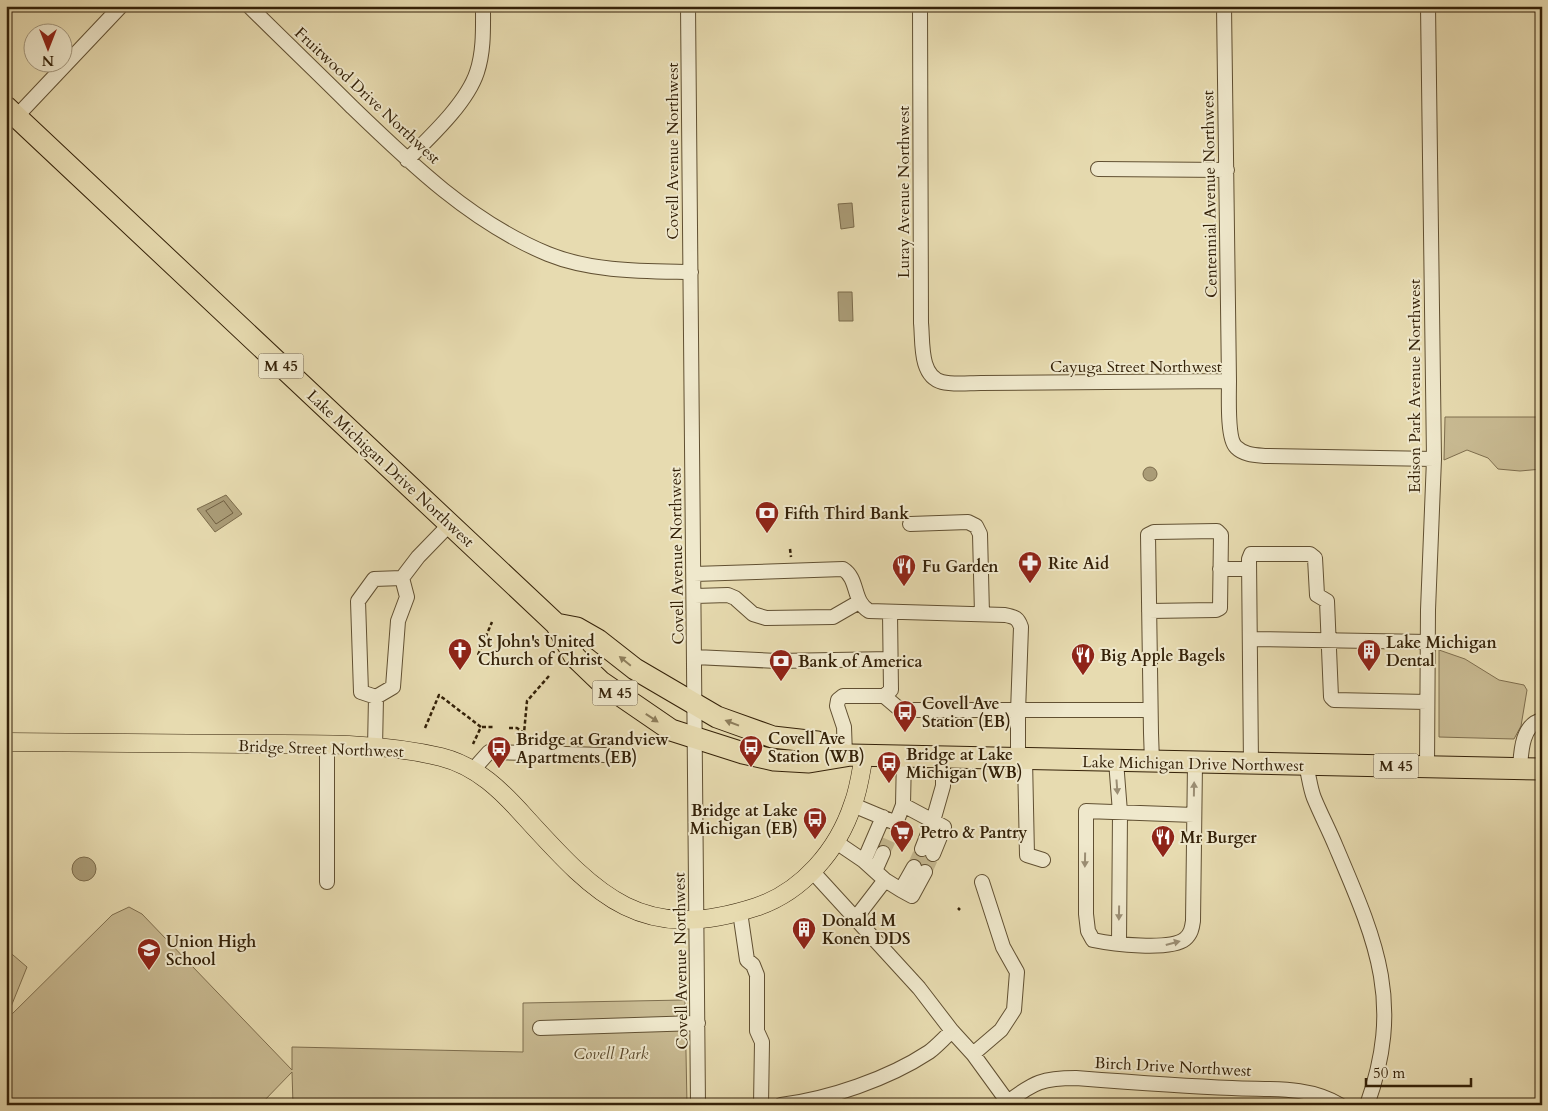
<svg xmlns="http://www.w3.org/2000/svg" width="1548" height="1111" font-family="Cardo,serif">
<rect width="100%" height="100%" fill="#e7dbb0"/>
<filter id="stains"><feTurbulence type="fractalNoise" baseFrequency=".004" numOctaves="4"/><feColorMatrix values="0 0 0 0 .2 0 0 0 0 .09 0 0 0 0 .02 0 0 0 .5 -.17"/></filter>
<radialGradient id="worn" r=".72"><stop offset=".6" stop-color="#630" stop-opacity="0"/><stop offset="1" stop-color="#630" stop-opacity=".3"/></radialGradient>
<path fill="#c9bb93" stroke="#7e6e4e" d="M1445 417H1542V469L1520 471 1498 469 1488 458 1467 450 1444 460Z
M1439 650 1465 659 1499 680 1524 685 1527 690 1521 726 1514 739 1439 737Z
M129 907 142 914 292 1070V1047L523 1052V1003L685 1000 687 1105H293L292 1072 260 1105H6V1020L112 915Z
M6 949 27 967 6 1019Z"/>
<path fill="#aa9c77" stroke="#7b6b4b" d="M852 203 854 227 841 229 838 204Z
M838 292H852L853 321H839Z
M1143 474a7 7 0 1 1 14 0a7 7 0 1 1-14 0Z
M226 495 242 514 215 532 197 509Z
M72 869a12 12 0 1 1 24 0a12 12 0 1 1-24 0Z"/>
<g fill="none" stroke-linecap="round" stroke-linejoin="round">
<path stroke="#6f5e40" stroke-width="1" d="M224 501 233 513 216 524 206 511Z"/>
<path stroke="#c3b68e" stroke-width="14" stroke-dasharray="14 7" stroke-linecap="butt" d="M883 853 891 835
M914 867 922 849
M925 872 933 854"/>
<g stroke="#615032" stroke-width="16">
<path id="minor" d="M249 6C283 40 318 73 352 107 410 163 472 223 548 254 592 272 645 271 691 272
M688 6 698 1105
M920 6 921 323C923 341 919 376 942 382 953 385 969 383 981 383L1229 381
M1224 6 1229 381C1229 395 1227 439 1236 447 1244 455 1255 455 1266 456L1434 459
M16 117 121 6
M407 160C430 137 467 103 477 72 484 51 483 28 483 6
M1098 169 1227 170
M910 524 968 522 976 526 980 534 982 614
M1220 569H1249
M694 574 843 569C859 579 852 601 869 611L1005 615C1015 617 1018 618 1021 627L1018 712V759
M695 596 728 595 735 598 753 614 766 618 833 617 859 602
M1149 611 1216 610 1220 608 1221 535 1217 531 1154 532 1148 535 1151 733 1152 762
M1251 639 1428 642
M695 657 777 661 891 659
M884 696 897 707 910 710H1150
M376 697 361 692 358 601 374 579 402 578
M375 748 376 697 393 687 398 621 407 597 402 578 418 557 450 524
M845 755 844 727 837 706 838 700 843 696H884L891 690 890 613
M1025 759 1027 855 1043 860
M1116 761 1120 812 1119 943
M1251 764 1249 559 1251 554H1310L1315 558 1317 595 1327 601 1331 697 1334 700 1427 702
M1306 765C1309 776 1310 788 1314 798 1321 815 1329 830 1336 847 1376 941 1404 1002 1367 1105
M1427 766 1428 610 1434 459 1428 6
M1520 768C1521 752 1522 724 1542 720
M472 771 489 752 605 755
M853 805 896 823 903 805 933 821 922 849
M903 805 904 756
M1194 815 1086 811V914L1088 931 1093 940C1112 944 1170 951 1185 939 1191 934 1192 928 1193 921L1195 763
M836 842 864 861 885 880
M933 854 944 827 933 821 943 786V757
M864 861 883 817
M812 871 919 988 952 1031 973 1054 1010 1105
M875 871 883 853
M327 882V745
M901 890 912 896 925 872
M740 912 747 960 753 965 757 975V1031L762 1042 761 1105
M855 919 885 880 901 890 914 867
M540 1028 698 1023
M973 1054 1001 1030 1014 1010 1017 972 1003 947 982 882
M1008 1102C1034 1082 1043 1078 1076 1078 1128 1082 1180 1086 1232 1088 1269 1090 1307 1085 1340 1105
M781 1105C829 1099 888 1079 929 1052 937 1046 944 1038 952 1031"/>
</g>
<g stroke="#342108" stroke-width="19">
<path id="major" d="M6 742C87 743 168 743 249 744 313 744 379 742 441 757 477 766 502 791 526 818 598 897 642 944 756 907 802 892 838 850 853 804 859 789 861 771 864 755"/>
</g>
<g stroke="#342108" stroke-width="23">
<path id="highway" d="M6 107 556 624 575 657 601 682 671 730 743 753 774 760 809 762 851 755 1542 769
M556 624 577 628 598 640 635 669 717 717 773 737 817 742 845 755"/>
</g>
<path stroke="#342108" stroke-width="2.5" stroke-dasharray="4 2.5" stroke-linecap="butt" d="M790 549 791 557
M478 655 492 622
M482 727H493
M425 728 439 695 481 727 473 744
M509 728H517L524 733 527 701 549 676
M958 908 960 910"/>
<use href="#minor" stroke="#efe8cc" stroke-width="14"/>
<use href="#major" stroke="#e7dbb0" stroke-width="18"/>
<use href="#highway" stroke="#e7dbb0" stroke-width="21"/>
</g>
<defs><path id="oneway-solid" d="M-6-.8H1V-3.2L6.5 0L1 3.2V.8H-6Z" transform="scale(1.25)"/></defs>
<g fill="#8e7e5c">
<use href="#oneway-solid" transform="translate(625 661) rotate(-141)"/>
<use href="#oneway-solid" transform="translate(652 718) rotate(33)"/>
<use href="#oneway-solid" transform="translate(732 723) rotate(-159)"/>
</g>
<g fill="#9b8e74">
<use href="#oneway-solid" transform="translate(1117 787) rotate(86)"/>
<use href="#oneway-solid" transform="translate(1194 789) rotate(-89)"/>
<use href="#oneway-solid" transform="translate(1085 860) rotate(91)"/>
<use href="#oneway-solid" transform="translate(1119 913) rotate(91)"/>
<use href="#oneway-solid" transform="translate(1173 943) rotate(-15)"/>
</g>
<defs>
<g id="bank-pin" transform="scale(1.25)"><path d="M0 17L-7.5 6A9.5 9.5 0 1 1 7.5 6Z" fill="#8f2418" stroke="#efe8cc"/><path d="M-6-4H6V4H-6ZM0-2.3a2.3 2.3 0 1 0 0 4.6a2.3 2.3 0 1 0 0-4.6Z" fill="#fff"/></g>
<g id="pharmacy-pin" transform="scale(1.25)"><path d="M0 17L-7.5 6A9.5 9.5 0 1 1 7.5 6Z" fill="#8f2418" stroke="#efe8cc"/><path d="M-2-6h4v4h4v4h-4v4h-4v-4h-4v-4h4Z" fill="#fff"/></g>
<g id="restaurant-pin" transform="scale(1.25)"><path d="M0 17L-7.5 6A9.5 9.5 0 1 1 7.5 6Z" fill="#8f2418" stroke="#efe8cc"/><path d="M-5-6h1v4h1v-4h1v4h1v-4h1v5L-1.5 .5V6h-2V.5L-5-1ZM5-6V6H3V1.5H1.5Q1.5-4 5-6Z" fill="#fff"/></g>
<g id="church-pin" transform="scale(1.25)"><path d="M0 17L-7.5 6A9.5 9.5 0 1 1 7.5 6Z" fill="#8f2418" stroke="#efe8cc"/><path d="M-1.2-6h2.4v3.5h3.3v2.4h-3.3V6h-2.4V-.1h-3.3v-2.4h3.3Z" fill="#fff"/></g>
<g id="building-pin" transform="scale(1.25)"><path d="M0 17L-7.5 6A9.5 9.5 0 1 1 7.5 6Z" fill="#8f2418" stroke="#efe8cc"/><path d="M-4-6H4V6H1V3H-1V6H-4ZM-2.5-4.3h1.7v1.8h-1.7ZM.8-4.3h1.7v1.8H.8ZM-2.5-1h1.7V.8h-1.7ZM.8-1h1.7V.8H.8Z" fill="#fff"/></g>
<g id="bus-pin" transform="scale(1.25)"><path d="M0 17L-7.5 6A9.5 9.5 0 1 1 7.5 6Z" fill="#8f2418" stroke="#efe8cc"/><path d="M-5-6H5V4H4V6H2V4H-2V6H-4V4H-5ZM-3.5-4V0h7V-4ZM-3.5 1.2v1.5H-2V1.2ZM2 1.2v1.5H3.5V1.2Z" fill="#fff"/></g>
<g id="supermarket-pin" transform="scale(1.25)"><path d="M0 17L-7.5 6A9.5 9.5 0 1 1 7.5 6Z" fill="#8f2418" stroke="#efe8cc"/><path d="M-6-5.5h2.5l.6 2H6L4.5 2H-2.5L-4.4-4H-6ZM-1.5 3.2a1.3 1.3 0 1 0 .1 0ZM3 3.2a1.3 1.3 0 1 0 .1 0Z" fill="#fff"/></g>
<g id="school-pin" transform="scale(1.25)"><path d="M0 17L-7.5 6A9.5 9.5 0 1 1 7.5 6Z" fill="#8f2418" stroke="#efe8cc"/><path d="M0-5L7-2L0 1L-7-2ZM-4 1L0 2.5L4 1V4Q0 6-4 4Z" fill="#fff"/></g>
</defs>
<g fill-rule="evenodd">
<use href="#bank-pin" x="767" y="513"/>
<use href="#pharmacy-pin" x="1030" y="563"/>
<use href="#restaurant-pin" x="904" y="566"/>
<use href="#church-pin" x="460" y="650"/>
<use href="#building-pin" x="1369" y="651"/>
<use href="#restaurant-pin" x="1083" y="655"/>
<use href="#bank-pin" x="781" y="661"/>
<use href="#bus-pin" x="905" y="712"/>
<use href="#bus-pin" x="751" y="747"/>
<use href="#bus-pin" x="499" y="748"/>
<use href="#bus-pin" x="889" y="763"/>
<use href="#bus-pin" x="815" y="819"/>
<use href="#supermarket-pin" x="902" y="832"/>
<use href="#restaurant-pin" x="1163" y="837"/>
<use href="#building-pin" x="804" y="929"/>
<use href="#school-pin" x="149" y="950"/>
</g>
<g text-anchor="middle" stroke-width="4" stroke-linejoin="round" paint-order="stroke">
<g fill="#efe8cc" stroke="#6c5d43" stroke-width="1">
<rect x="258.5" y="353.5" width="45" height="25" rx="4"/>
<rect x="592.5" y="680.5" width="45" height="25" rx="4"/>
<rect x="1373.5" y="753.5" width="45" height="25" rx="4"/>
</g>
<g font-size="15" font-weight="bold" fill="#342108">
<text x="281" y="371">M 45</text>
<text x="615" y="698">M 45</text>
<text x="1396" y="771">M 45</text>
</g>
<g font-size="16" fill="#342108" stroke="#efe8cc">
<text transform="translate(368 95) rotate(43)" y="6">Fruitwood Drive Northwest</text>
<text transform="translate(672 151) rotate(-90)" y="6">Covell Avenue Northwest</text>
<text transform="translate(903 192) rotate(-90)" y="6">Luray Avenue Northwest</text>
<text transform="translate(1209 194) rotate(-91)" y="6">Centennial Avenue Northwest</text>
<text x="1136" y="372">Cayuga Street Northwest</text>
<text transform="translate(1414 386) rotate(-90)" y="6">Edison Park Avenue Northwest</text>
<text transform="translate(391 468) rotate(43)" y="6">Lake Michigan Drive Northwest</text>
<text transform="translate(676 556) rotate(-91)" y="6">Covell Avenue Northwest</text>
<text transform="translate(321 748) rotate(2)" y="6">Bridge Street Northwest</text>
<text transform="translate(1193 763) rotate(1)" y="6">Lake Michigan Drive Northwest</text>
<text transform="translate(680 961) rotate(-91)" y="6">Covell Avenue Northwest</text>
<text transform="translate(1173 1066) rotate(3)" y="6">Birch Drive Northwest</text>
</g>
<g font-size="16" font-weight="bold" fill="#342108" stroke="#efe8cc" text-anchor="start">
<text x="784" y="519">Fifth Third Bank</text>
<text x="1048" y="569">Rite Aid</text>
<text x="922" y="572">Fu Garden</text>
<text x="478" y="647">St John's United<tspan x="478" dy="18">Church of Christ</tspan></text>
<text x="1386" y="648">Lake Michigan<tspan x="1386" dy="18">Dental</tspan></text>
<text x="1100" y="661">Big Apple Bagels</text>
<text x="798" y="667">Bank of America</text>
<text x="922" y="709">Covell Ave<tspan x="922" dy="18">Station (EB)</tspan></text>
<text x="768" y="744">Covell Ave<tspan x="768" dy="18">Station (WB)</tspan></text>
<text x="516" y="745">Bridge at Grandview<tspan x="516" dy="18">Apartments (EB)</tspan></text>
<text x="906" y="760">Bridge at Lake<tspan x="906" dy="18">Michigan (WB)</tspan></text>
<text x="798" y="816" text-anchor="end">Bridge at Lake<tspan x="798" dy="18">Michigan (EB)</tspan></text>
<text x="920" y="838">Petro &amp; Pantry</text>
<text x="1180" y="843">Mr Burger</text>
<text x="822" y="926">Donald M<tspan x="822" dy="18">Konen DDS</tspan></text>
<text x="166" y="947">Union High<tspan x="166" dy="18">School</tspan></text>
</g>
<g font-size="16" font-style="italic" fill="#59482b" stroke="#efe8cc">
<text x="611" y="1059">Covell Park</text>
</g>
</g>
<rect width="1548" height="1111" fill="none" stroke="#e7dbb0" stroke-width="25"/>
<rect x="8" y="8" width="1533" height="1096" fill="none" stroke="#342108" stroke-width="2.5"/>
<rect x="12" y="12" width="1523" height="1086" fill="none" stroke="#342108"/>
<g transform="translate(48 48) rotate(180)"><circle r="24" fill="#efe8cc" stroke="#a4987e"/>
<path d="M0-4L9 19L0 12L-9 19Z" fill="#8f2418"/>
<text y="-8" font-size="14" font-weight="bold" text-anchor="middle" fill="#342108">N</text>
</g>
<path d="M1366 1078v8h105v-8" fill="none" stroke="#342108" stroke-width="2.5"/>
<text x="1373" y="1078" font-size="15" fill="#342108" stroke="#efe8cc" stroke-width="4" paint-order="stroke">50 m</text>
<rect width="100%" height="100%" filter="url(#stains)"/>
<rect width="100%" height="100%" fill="url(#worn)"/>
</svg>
